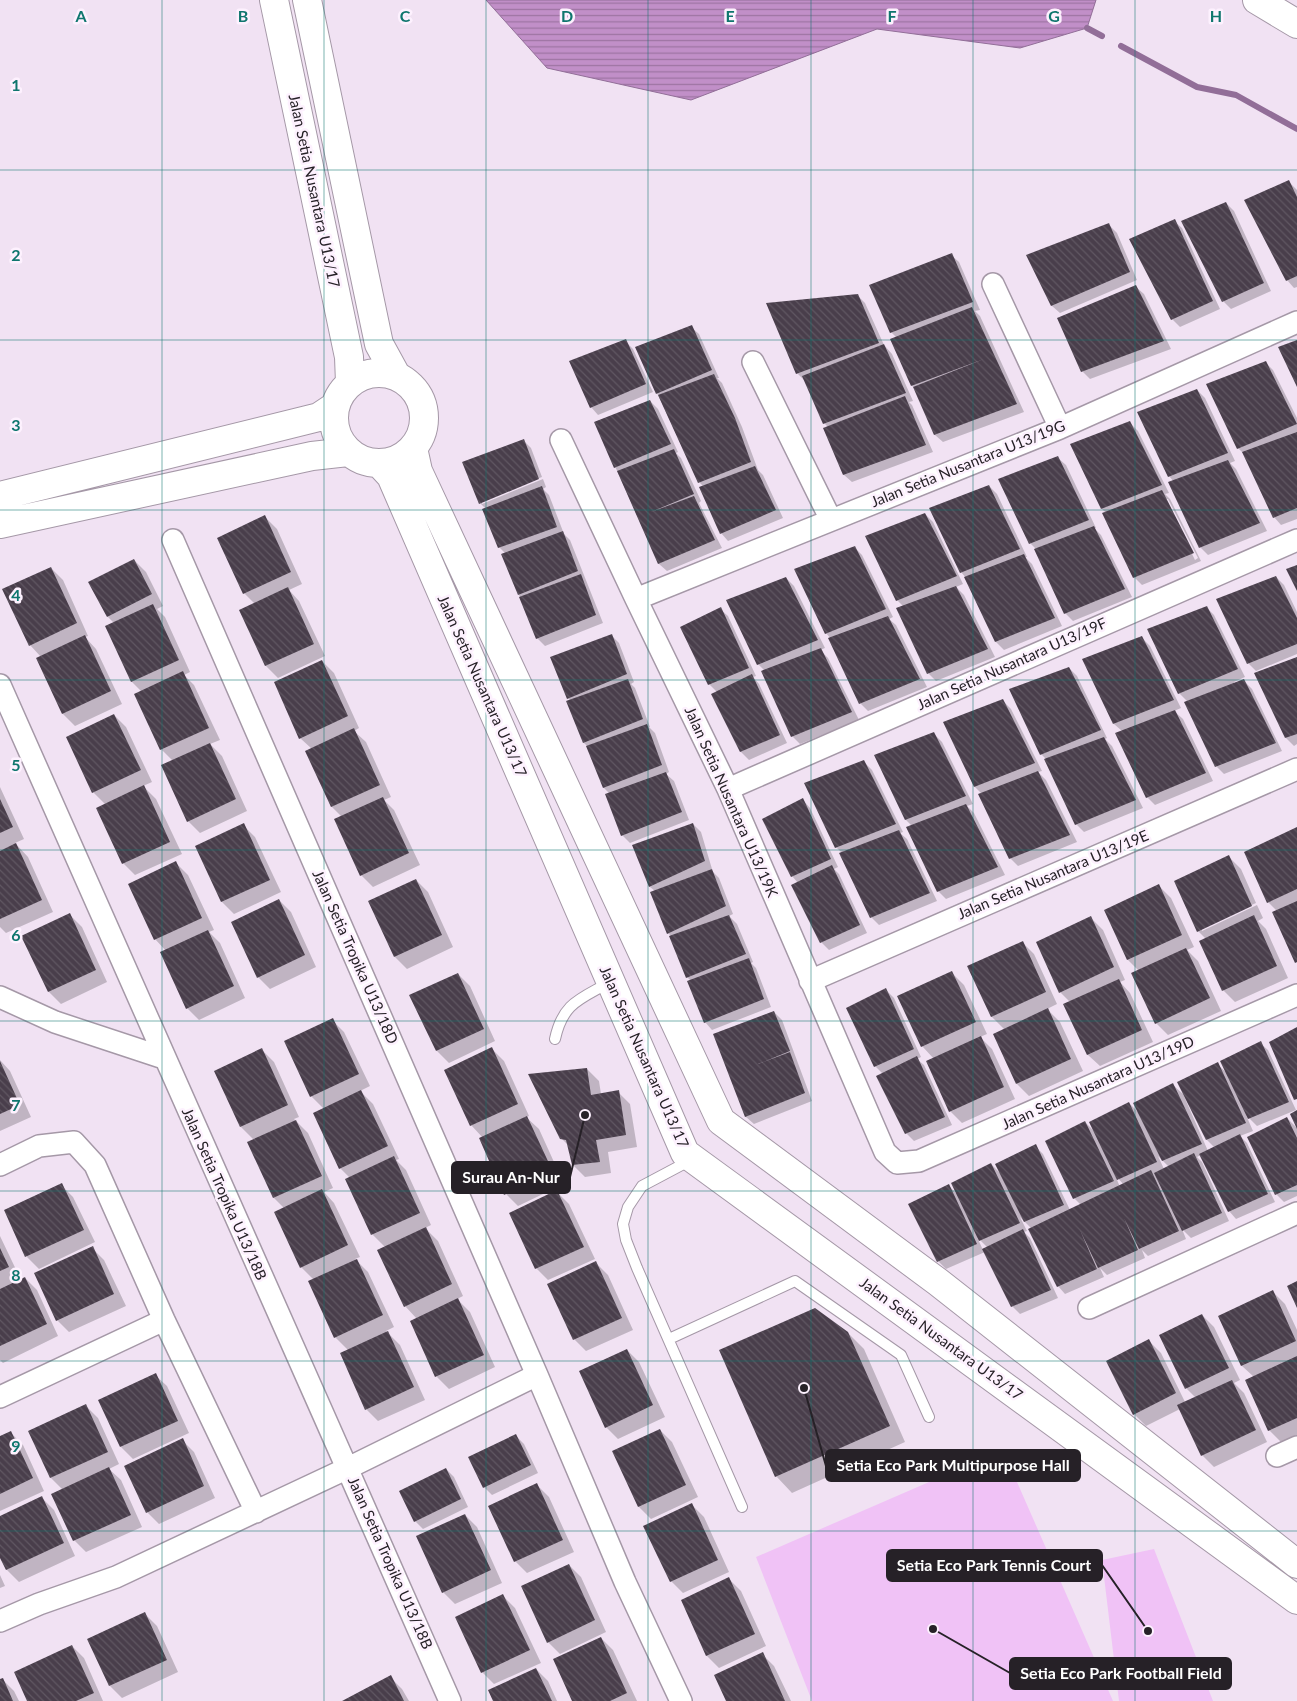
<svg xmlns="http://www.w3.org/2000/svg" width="1297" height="1701" font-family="Lato,sans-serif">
<defs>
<pattern id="water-rules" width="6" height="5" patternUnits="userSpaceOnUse" patternTransform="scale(1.25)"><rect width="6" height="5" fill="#c18fc8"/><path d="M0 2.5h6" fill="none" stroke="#9d74a2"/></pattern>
<pattern id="building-back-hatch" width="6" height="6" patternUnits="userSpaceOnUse" patternTransform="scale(1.25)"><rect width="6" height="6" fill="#493e4b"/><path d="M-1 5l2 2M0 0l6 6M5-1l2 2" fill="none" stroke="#605762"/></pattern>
</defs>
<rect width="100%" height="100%" fill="#f1e2f3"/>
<path fill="#f0c2f6" d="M1003 1450 1113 1701H812L756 1557Z
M1154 1549 1213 1701H1119L1102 1560Z"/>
<path fill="url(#water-rules)" stroke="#926e98" d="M486 0H1096L1087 28 1020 48 877 29 691 100 547 68Z"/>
<path fill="#0003" fill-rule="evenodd" d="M1289 182 1297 190V287L1294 288 1287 280Z
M1226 203 1234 211 1271 291 1231 309 1223 301Z
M1174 221 1182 228 1220 309 1180 327 1172 319Z
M1109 225 1117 233 1137 280 1060 313 1052 306 1028 256Z
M951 255 959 262 980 310 975 311 980 316 1024 412 943 442 935 435 915 388 912 386 897 338 891 332Z
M1136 287 1144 294 1171 349 1090 379 1082 371Z
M857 295 865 303 884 345 892 354 913 401 909 402 912 405 933 452 852 482 844 475 824 429 828 427 824 423 806 382 797 373Z
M691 327 699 334 719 378H717L722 383 742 427 758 470 763 475 783 518 728 541 721 533 704 487 699 482 657 393Z
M625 341 633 349 653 392 598 415 591 407Z
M1265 362 1273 370 1297 418V519L1281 525 1274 517 1244 454 1238 448Z
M1197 390 1205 398 1235 461 1230 463 1236 469 1267 531 1208 555 1200 547 1174 482 1169 476Z
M650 401 658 409 678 452 676 453 681 458 701 501 699 503 722 548 667 571 659 564 595 422Z
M1130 423 1138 431 1169 493 1165 494 1170 499 1201 561 1142 585 1134 577 1106 513 1102 509 1072 445ZM1165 499H1168L1198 558 1195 560Z
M523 440 531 448 542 477 482 501V504L543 479 546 487 543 489 549 495 564 534 570 540 603 623 545 646 537 638 502 554 505 553 499 547 486 509 480 503Z
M1058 458 1066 465 1096 528H1094L1101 535 1132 597 1073 621 1065 613 1035 548 1030 543Z
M989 486 997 494 1027 557H1025L1032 564 1062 626 1004 650 996 642 966 578 961 572Z
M925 514 933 522 963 584 956 587 964 595 995 657 936 681 928 673 904 607 897 600Z
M265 517 277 529 302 584 289 590 299 601 325 656 278 678 266 666 241 611 255 604 244 593Z
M854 547 862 555 893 617 889 619 896 625 927 687 868 711 860 703 831 639 826 633Z
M134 560 146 572 163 606 157 609 165 617 190 672 184 675 194 685 220 740 210 744 222 756 247 811 200 833 188 821 173 761 161 749 142 692 132 682 114 623 108 617Z
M51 568 63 580 88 636 85 637 96 649 122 704 75 726 63 714 37 659 41 657 30 645Z
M1276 577 1284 585 1297 612V654L1256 671 1248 663Z
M786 578 794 586 825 648 820 650 828 658 859 720 800 744 792 736 765 671 758 664Z
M1206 607 1214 615 1245 677 1234 682V684L1244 681 1252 689 1282 751 1224 774 1216 766 1188 702 1179 693Z
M720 609 728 616 756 676 753 677 759 684 787 743 749 760 741 752 713 695 718 693 709 684Z
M611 635 619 643 634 682 631 684 635 688 650 727H649L655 733 669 772 666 774 674 781 689 820 630 843 622 835 610 794 604 788 588 747 584 743 568 702 571 701 568 698Z
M1142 638 1150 646 1181 708 1174 711 1183 719 1213 781 1155 805 1147 797 1122 731 1114 724Z
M1297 658V744L1294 746 1286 738 1256 674Z
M322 661 334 673 359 728 354 731 366 742 391 797 384 800 394 810 420 865 373 887 361 875 342 817 332 807 307 752 312 749 300 738Z
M1069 668 1077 676 1107 738 1105 739 1112 746 1143 808 1084 832 1076 824 1047 760 1041 754Z
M1003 701 1011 709 1042 771 1038 772 1046 780 1077 842 1018 866 1010 858 982 794 975 787 945 723Z
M114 715 126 727 152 782 143 786 156 799 182 854 135 875 123 863 105 804 93 792Z
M934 734 942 742 973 804 967 806 974 813 1005 875 946 899 938 891 912 826 906 820 876 756Z
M864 762 872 770 903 832 900 833 907 839 937 901 879 925 871 917 842 853 836 847Z
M0 787 24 839 15 843 28 857 53 912 6 933 0 927Z
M803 800 810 808 838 867 834 869 839 874 867 933 829 950 821 942 798 883 792 876Z
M693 824 701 832 712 869 711 870 719 878 733 914 729 916 737 924 753 962 751 963 756 968 771 1007 712 1030 705 1022 691 981 687 977 672 937 668 933 655 891 650 887Z
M243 825 255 837 281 892 234 914 222 902 197 846Z
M1297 829V963L1277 911 1268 902Z
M1229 857 1241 869 1256 903 1202 928V931L1257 905 1263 918 1258 921 1266 929 1288 978 1235 1002 1223 990 1200 941 1206 939 1198 931Z
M176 863 188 875 214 930 209 932 220 943 245 998 199 1020 187 1008 166 951 155 939Z
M416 880 428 892 453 947 407 969 395 957 369 902Z
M1159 886 1171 898 1194 947 1187 950 1198 961 1221 1011 1168 1035 1156 1023 1139 971 1128 960 1106 910Z
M279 900 291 912 316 967 270 989 258 977Z
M70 915 82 927 107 982 61 1004 49 992Z
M1091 918 1103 930 1125 980 1120 982 1130 993 1153 1042 1100 1066 1088 1055 1070 1002 1060 992Z
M1022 942 1034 954 1057 1004 1047 1009 1060 1022 1083 1071 1029 1096 1017 1084 995 1034 1005 1030 992 1017 969 967Z
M952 973 964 985 987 1034 980 1037 992 1049 1015 1099 962 1123 950 1111 934 1059 922 1046Z
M458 974 470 986 495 1041 449 1063 437 1051Z
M886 990 894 998 921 1057 917 1059 924 1065 952 1125 914 1141 906 1133 883 1074 875 1066Z
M774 1012 782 1020 812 1101 754 1124 746 1117 714 1034Z
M332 1020 344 1032 370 1086 360 1091 373 1104 399 1159 396 1160 406 1170 431 1225 425 1228 438 1241 463 1296 457 1299 470 1312 495 1367 449 1389 437 1377 411 1321 417 1319 405 1306 386 1248 372 1234 347 1179 350 1178 340 1168 324 1109 311 1096Z
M1260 1043 1268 1050 1296 1110 1257 1126 1246 1115 1253 1131 1240 1136 1247 1143 1275 1202 1236 1219 1229 1211 1201 1155 1197 1157 1202 1162 1229 1221 1191 1238 1182 1229 1186 1239 1148 1256 1142 1250 1145 1258 1107 1275 1100 1268 1104 1277 1065 1294 1058 1286 1032 1229 1020 1217 1027 1231 1024 1232 1030 1238 1058 1298 1020 1314 1012 1306 985 1252 946 1269 938 1261 948 1185 957 1194 991 1164 1001 1174 1035 1146 1043 1154 1070 1210 1081 1205 1074 1198 1085 1122 1094 1131 1129 1103 1139 1113 1173 1085 1183 1094 1208 1151 1215 1148 1207 1140 1179 1083 1217 1064 1227 1073ZM1158 1156 1169 1167 1164 1169ZM1115 1175 1124 1185 1120 1187ZM977 1237 988 1248 983 1250Z
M492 1049 504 1061 529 1116 526 1117 539 1129 564 1184 518 1206 506 1194 483 1138 471 1125Z
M262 1050 274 1062 299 1117 294 1119 308 1133 333 1188 324 1192 334 1203 360 1257 355 1259 368 1272 394 1327 386 1331 400 1345 425 1400 378 1421 366 1409 349 1351 335 1337 314 1280 301 1267 284 1208 274 1198 249 1143 254 1140 241 1127 215 1072Z
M0 1060 10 1071 31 1117 0 1131Z
M587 1069 599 1081 601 1094 618 1092 630 1104 637 1147 608 1152 611 1173 585 1177 573 1165 569 1146 561 1138Z
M1287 1118 1297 1128V1196L1284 1202 1276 1194Z
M61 1185 73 1197 95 1242 39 1269 27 1257 5 1210Z
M557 1192 569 1204 595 1259 548 1280 536 1268 511 1213Z
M0 1236 21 1280 25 1278 37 1290 58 1336 3 1363 0 1360Z
M92 1248 104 1260 126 1306 69 1332 57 1320Z
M596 1263 608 1275 633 1330 586 1351 574 1339Z
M1273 1292 1285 1304 1297 1330V1435L1281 1442 1269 1430 1254 1377 1242 1366 1219 1316Z
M1202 1315 1214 1327 1240 1380 1234 1383 1244 1393 1267 1442 1214 1467 1202 1455 1180 1409 1146 1426 1134 1414 1149 1341 1161 1353 1185 1402 1196 1398 1187 1389 1160 1336Z
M847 1332 864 1349 905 1442 792 1493 776 1476 721 1351Z
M627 1350 639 1362 665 1417 618 1439 606 1427Z
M155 1375 167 1386 189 1433 133 1459 121 1447Z
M86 1406 98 1418 119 1464 109 1469 121 1480 142 1527 86 1552 74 1540 63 1490 51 1478 30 1432Z
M660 1430 672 1442 698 1497 651 1519 639 1507 614 1451Z
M11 1433 23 1445 44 1491 0 1511V1438Z
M516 1436 524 1444 538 1473 492 1495 484 1487 470 1458Z
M182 1440 194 1452 215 1498 159 1524 147 1512Z
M446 1469 454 1477 468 1507 423 1529 415 1521Z
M537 1485 549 1497 574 1552 527 1573 515 1561Z
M42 1498 54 1510 75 1556 19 1582 7 1570 0 1555V1517Z
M692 1505 704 1517 729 1572 683 1593 671 1581Z
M465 1515 477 1527 502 1583 455 1604 443 1592Z
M569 1565 581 1577 606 1632 560 1654 548 1642Z
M0 1575 5 1586 0 1588Z
M729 1579 741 1591 766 1646 719 1668 707 1656 682 1601Z
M503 1596 515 1608 541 1663 494 1684 482 1672Z
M145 1614 157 1626 178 1672 122 1698 110 1686 89 1640Z
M601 1638 613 1650 637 1701H573Z
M72 1646 84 1658 103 1701H29Z
M762 1654 774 1666 791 1701H727Z
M536 1669 548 1681 557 1701H494Z
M390 1677 402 1689 409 1701H345Z
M2 1679 14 1691 19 1701H0V1680Z"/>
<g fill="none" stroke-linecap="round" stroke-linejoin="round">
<path stroke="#926e98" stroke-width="6" d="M1087 28 1102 36
M1121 46 1197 87 1236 95 1297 129"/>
</g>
<path fill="url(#building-back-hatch)" d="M1289 180 1297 197V276L1286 281 1244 200Z
M1226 202 1264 283 1222 302 1181 221Z
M1175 219 1213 301 1171 320 1129 239Z
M1109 223 1130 272 1051 306 1026 255Z
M952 253 973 302 890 333 869 285Z
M1136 285 1164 341 1081 372 1057 318Z
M858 294 879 343 796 374 766 303Z
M972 307 1017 404 934 435 913 387 984 359 911 386 890 339Z
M692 325 712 370 656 394 635 347Z
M626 339 646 384 590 408 569 361Z
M1297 340V387L1278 347Z
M884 344 906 393 823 424 802 376Z
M1266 361 1297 424 1237 449 1206 384Z
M714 374 735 418 751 462 698 483 658 395Z
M1197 389 1228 453 1168 477 1137 412Z
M905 396 926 445 843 475 823 428Z
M650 400 671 444 614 468 594 422Z
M1130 421 1162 485 1101 509 1070 444Z
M1297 432V508L1273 518 1242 452Z
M524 439 539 479 479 504 462 462Z
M674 449 694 494 651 512 694 496 715 540 658 564 617 471Z
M1058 456 1089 520 1029 544 998 479Z
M1228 460 1260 523 1199 548 1168 482Z
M755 466 776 510 720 534 699 487Z
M989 485 1020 549 960 573 929 508Z
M542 486 557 527 498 548 482 509Z
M1162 490 1194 553 1133 578 1102 513Z
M925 513 957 576 896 601 865 536Z
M265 515 291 572 243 594 217 538Z
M1094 526 1125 589 1064 614 1034 549Z
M563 531 578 571 518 595 501 554Z
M855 546 886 609 825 634 794 569Z
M1024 554 1055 618 995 642 964 577Z
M134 559 152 594 107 617 88 582Z
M1297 565V591L1286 569Z
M51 567 77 623 29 646 2 589Z
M581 574 596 615 536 639 519 597Z
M1276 576 1297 618V644L1247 664 1216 599Z
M786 577 818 640 757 665 726 600Z
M956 586 988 649 927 674 896 608Z
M288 587 314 644 265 666 239 610Z
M153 604 179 660 131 682 105 626Z
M1207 606 1238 669 1178 694 1147 629Z
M721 607 749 668 708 685 680 627Z
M888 616 920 679 859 704 828 638Z
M612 634 627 674 567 699 550 657Z
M85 635 111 691 62 714 36 658Z
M1142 636 1174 700 1113 724 1082 659Z
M821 648 852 712 791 737 761 671Z
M1297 657V734L1285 738 1254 673Z
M322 660 348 716 299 739 274 682Z
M1069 667 1101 730 1040 755 1009 689Z
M183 671 209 728 160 750 134 694Z
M752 674 780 735 740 752 711 694Z
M628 679 643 719 583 743 566 701Z
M1244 679 1276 743 1215 767 1184 702Z
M1003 699 1035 763 974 787 943 722Z
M1175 710 1206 773 1146 798 1115 733Z
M114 714 141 770 92 793 66 737Z
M647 724 662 765 603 788 586 746Z
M354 728 380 785 331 807 305 751Z
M934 732 966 796 905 820 874 755Z
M1104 737 1136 800 1075 825 1044 759Z
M210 743 236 799 187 822 161 765Z
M864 760 896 824 835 848 804 783Z
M1038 771 1070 835 1009 859 978 794Z
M666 772 682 812 621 836 605 794Z
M144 785 170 842 122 864 96 808Z
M383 797 409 853 360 876 334 819Z
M803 798 831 859 791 877 762 819Z
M0 799 13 827 0 833Z
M966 804 998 867 937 892 906 827Z
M244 823 270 880 221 902 195 846Z
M693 823 705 861 649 887 632 845Z
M1297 827V889L1267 903 1244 852Z
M899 830 930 893 870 918 839 853Z
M16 843 42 900 0 919V851Z
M1229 855 1252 906 1197 932 1174 881Z
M176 861 202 918 154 940 128 884Z
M832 865 860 925 820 943 791 885Z
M712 869 726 906 667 934 650 892Z
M416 879 442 935 394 957 368 901Z
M1159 884 1182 935 1127 960 1104 910Z
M279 899 305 955 257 978 231 922Z
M1297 901V962L1295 963 1272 912Z
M70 913 96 970 48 992 21 936Z
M729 915 746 954 686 978 669 936Z
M1254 915 1277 966 1222 991 1199 941Z
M1091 916 1114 967 1059 993 1036 942Z
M208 930 234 986 186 1009 160 952Z
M1023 941 1046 992 991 1017 967 966Z
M1186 948 1210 998 1155 1024 1131 973Z
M749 958 764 999 704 1023 687 981Z
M952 971 976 1022 921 1047 897 996Z
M458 973 484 1029 436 1051 409 995Z
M1119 979 1142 1030 1087 1055 1063 1004Z
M886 988 914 1049 874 1067 846 1008Z
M1048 1008 1071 1059 1016 1084 993 1034Z
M774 1011 790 1051 758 1064 790 1052 805 1093 745 1117 713 1034Z
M333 1018 359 1074 310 1097 284 1041Z
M1297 1027V1099L1294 1100 1269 1042Z
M981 1036 1004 1087 949 1112 926 1061Z
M1261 1041 1289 1102 1248 1119 1220 1061Z
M492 1047 518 1104 470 1126 444 1070Z
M262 1048 288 1105 240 1127 214 1071Z
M917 1056 945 1117 905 1134 876 1076Z
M0 1061 20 1105 0 1114Z
M1218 1062 1246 1123 1206 1140 1177 1082Z
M587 1068 591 1095 619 1090 626 1135 596 1140 600 1162 572 1165 566 1140 560 1139 528 1074Z
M1173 1083 1202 1144 1162 1161 1133 1103Z
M361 1090 388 1146 339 1169 313 1113Z
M1129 1102 1157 1162 1117 1180 1089 1122Z
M1297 1110V1129L1290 1114Z
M527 1116 553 1172 504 1195 479 1138Z
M1287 1117 1297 1138V1185L1275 1195 1247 1137Z
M296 1120 322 1176 273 1198 247 1142Z
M1085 1121 1114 1181 1073 1199 1045 1141Z
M1240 1134 1268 1194 1228 1212 1199 1154Z
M1036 1144 1064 1205 1024 1222 995 1164Z
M1194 1153 1222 1213 1182 1231 1154 1173Z
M394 1156 420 1213 371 1235 345 1179Z
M991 1163 1020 1223 979 1241 951 1183Z
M1151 1170 1179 1231 1139 1249 1124 1218 1138 1250 1098 1268 1080 1230 1097 1269 1057 1287 1028 1229Z
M62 1183 84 1230 25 1257 4 1210Z
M949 1184 977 1244 937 1262 908 1204Z
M322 1189 348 1245 300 1268 274 1212Z
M557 1190 584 1247 535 1269 509 1213Z
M426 1227 452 1284 404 1307 377 1250Z
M1023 1229 1051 1290 1011 1307 982 1249Z
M93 1246 114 1294 56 1321 34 1273Z
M0 1248 9 1267 0 1271Z
M357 1259 383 1315 334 1338 308 1281Z
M596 1261 622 1318 573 1340 547 1284Z
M25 1277 47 1324 0 1346V1289Z
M1297 1281V1308L1287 1286Z
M1273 1290 1296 1341 1241 1366 1218 1316Z
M458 1298 484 1355 435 1377 410 1321Z
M815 1308 848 1332 890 1426 775 1477 719 1350Z
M1202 1314 1229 1368 1185 1389 1159 1335Z
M388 1331 414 1387 365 1410 340 1353Z
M1149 1339 1176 1393 1133 1415 1106 1361Z
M627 1349 653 1405 605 1428 579 1371Z
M1297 1356V1418L1268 1431 1245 1380Z
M156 1373 178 1421 120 1447 98 1400Z
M1232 1380 1256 1430 1201 1456 1177 1405Z
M86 1404 108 1452 50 1478 28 1431Z
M660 1429 686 1485 638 1507 612 1451Z
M11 1431 33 1478 0 1494V1436Z
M516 1434 531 1465 483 1488 468 1457Z
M183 1438 204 1486 146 1513 124 1466Z
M109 1467 131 1515 73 1541 51 1494Z
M446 1468 461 1499 414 1522 399 1491Z
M537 1483 563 1540 514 1562 488 1506Z
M42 1496 64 1543 6 1570 0 1558V1516Z
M692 1503 718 1560 670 1582 643 1526Z
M465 1514 491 1570 442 1593 416 1536Z
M569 1564 595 1620 547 1643 521 1586Z
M729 1577 755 1634 706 1656 681 1600Z
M503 1594 530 1650 481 1673 455 1617Z
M145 1612 167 1660 109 1686 87 1639Z
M601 1637 627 1693 610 1701H572L553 1659Z
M72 1645 94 1693 76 1701H27L14 1672Z
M763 1652 785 1701H726L714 1675Z
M536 1668 552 1701H493L488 1690Z
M391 1675 404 1701H342Z
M3 1678 13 1701H0V1679Z"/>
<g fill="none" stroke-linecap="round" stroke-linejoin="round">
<g stroke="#a598a7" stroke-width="12">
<path id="lane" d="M555 1039C563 1002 581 999 610 982
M691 1160 642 1186 628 1207 623 1224 626 1240 637 1268 742 1507
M669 1339 795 1281 901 1355 929 1417"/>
</g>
<g stroke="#a598a7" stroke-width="24">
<path id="street" d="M993 284 1060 428
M753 362 831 520
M561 440 636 599 728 789 885 1152 897 1163 919 1161 1297 995
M173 540 537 1375 625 1582 681 1701
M636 599 1060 428 1297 322
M0 685C149 1025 301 1362 450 1701
M728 789 1297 540
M810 981 1297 769
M0 997 55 1022 164 1058
M0 1165 39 1146 74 1142 95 1165 164 1320 256 1512
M1089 1308 1297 1213
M0 1397 164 1320
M1277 1456 1297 1447
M0 1621 39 1604 116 1577 348 1468 537 1375"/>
</g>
<g stroke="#a598a7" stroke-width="30">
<path id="secondary" d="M274 0 349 357 350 383
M307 0 379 344 396 375
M334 418a45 45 0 1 1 90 0a45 45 0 1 1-90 0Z
M413 448 418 471 721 1121 938 1282 1297 1564
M379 463 391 476 685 1153 1297 1600
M0 496 319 417 334 407
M0 524 312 456 348 452"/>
</g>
<g stroke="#a598a7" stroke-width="30">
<path id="highway" d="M1257 0 1297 24"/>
</g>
<use href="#lane" stroke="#fff" stroke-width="10"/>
<use href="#street" stroke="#fff" stroke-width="21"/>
<use href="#secondary" stroke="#fff" stroke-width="28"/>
<use href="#highway" stroke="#fff" stroke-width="28"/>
</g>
<path fill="none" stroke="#0f766e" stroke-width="1" stroke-opacity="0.55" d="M162 0V1701M324 0V1701M486 0V1701M648 0V1701M811 0V1701M973 0V1701M1135 0V1701M0 170H1297M0 340H1297M0 510H1297M0 680H1297M0 850H1297M0 1021H1297M0 1191H1297M0 1361H1297M0 1531H1297"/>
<g text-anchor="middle" stroke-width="5" stroke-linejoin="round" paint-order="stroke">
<g font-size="15" fill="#262127" stroke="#fdf1fe">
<text transform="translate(314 191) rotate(78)" y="5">Jalan Setia Nusantara U13/17</text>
<text transform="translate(968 464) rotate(-22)" y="5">Jalan Setia Nusantara U13/19G</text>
<text transform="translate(1012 664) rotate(-24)" y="5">Jalan Setia Nusantara U13/19F</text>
<text transform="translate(482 686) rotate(66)" y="5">Jalan Setia Nusantara U13/17</text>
<text transform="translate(731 802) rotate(66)" y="5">Jalan Setia Nusantara U13/19K</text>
<text transform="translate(1053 875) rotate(-23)" y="5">Jalan Setia Nusantara U13/19E</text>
<text transform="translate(355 957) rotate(66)" y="5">Jalan Setia Tropika U13/18D</text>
<text transform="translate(644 1057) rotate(66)" y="5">Jalan Setia Nusantara U13/17</text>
<text transform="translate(1098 1083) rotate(-24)" y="5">Jalan Setia Nusantara U13/19D</text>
<text transform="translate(224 1194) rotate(66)" y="5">Jalan Setia Tropika U13/18B</text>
<text transform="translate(941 1339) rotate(36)" y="5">Jalan Setia Nusantara U13/17</text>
<text transform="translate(390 1563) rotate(66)" y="5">Jalan Setia Tropika U13/18B</text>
</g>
</g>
<g font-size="16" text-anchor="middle" font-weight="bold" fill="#0f766e" stroke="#fdf1fe" stroke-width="5" stroke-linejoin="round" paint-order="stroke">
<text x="81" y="22">A</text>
<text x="243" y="22">B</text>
<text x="405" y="22">C</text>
<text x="567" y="22">D</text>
<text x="730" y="22">E</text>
<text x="892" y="22">F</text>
<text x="1054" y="22">G</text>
<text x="1216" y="22">H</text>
<text x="16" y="91">1</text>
<text x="16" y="261">2</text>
<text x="16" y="431">3</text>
<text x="16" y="601">4</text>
<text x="16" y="771">5</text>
<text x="16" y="941">6</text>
<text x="16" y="1111">7</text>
<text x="16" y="1281">8</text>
<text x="16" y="1452">9</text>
</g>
<path fill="none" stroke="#262127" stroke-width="2" d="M585 1115L570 1177M804 1388L826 1466M1148 1631L1102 1565M933 1629L1010 1673"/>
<g fill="#262127" stroke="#fdf1fe" stroke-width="2">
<circle cx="585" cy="1115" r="5"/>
<circle cx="804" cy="1388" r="5"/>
<circle cx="1148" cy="1631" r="5"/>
<circle cx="933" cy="1629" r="5"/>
</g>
<g fill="#262127" stroke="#262127" stroke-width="2">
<rect x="452" y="1162" width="118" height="31" rx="5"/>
<rect x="826" y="1450" width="254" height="31" rx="5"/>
<rect x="887" y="1550" width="215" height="31" rx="5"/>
<rect x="1010" y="1658" width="221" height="31" rx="5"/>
</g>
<g font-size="16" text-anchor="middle" font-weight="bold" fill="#fff">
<text x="511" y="1183">Surau An-Nur</text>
<text x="953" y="1471">Setia Eco Park Multipurpose Hall</text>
<text x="994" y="1571">Setia Eco Park Tennis Court</text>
<text x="1121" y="1679">Setia Eco Park Football Field</text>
</g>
</svg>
